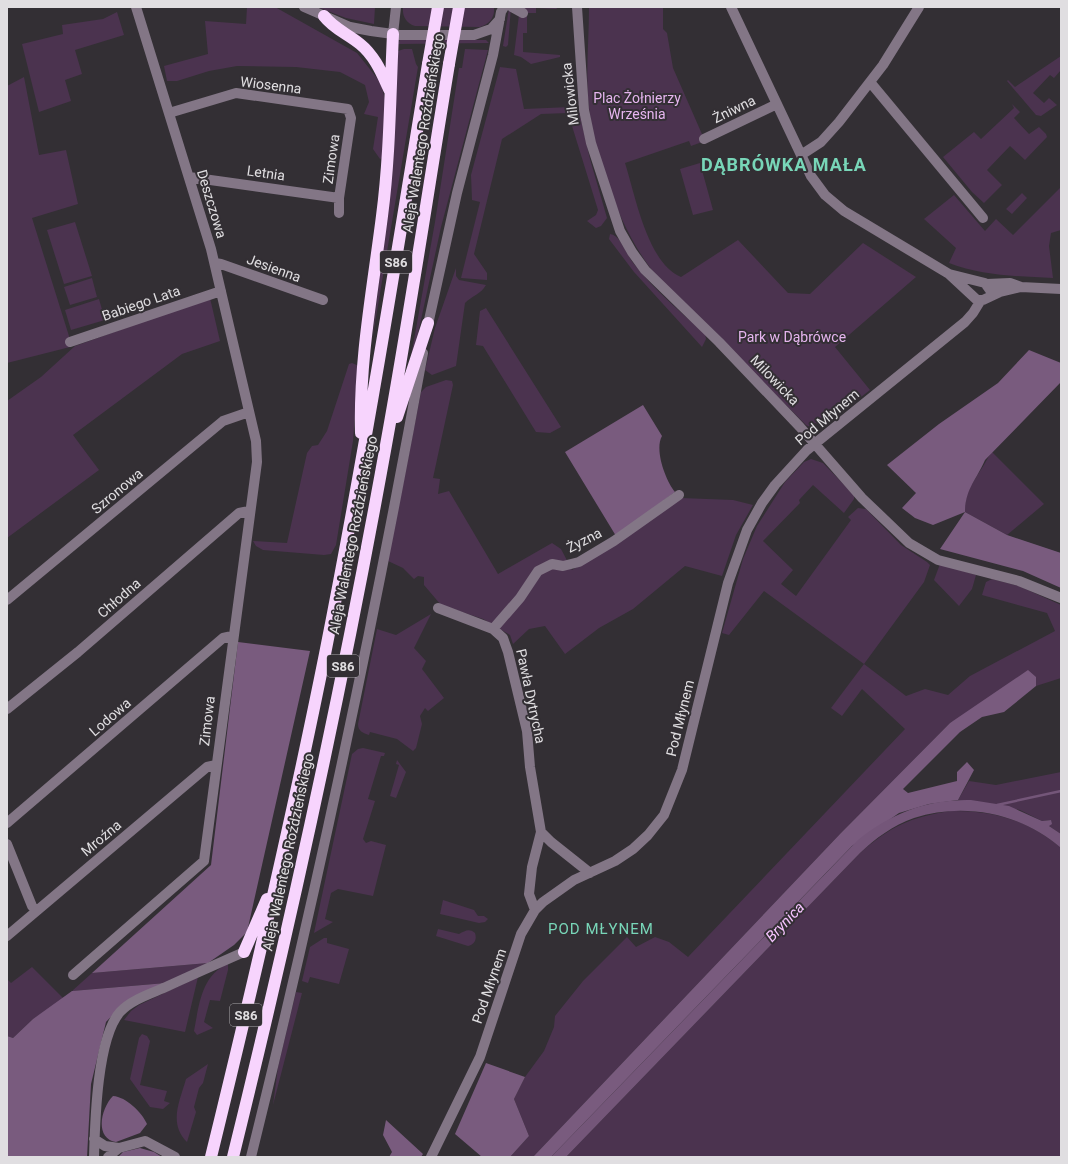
<svg xmlns="http://www.w3.org/2000/svg" width="1068" height="1164" font-family="Roboto,sans-serif">
<rect width="100%" height="100%" fill="#332f34"/>
<path fill="#4b334f" d="M247 7H275L357 53 381 83 385 100V157L380 159 373 149 378 117 364 114 369 102 365 85 340 72 296 67 237 66 209 71 177 81H167L164 66 208 54 205 21 246 24Z
M317 7H375L374 24 346 18Z
M403 7H494C495 17 490 24 480 27L415 26C406 23 402 16 403 7Z
M511 7 508 45 506 47 503 46 509 8Z
M520 7H559L556 9 536 8V13H527V33H523V52L560 55V57L531 64 521 57 514 55Z
M589 7H663V29L667 33 673 68 705 141 691 146 689 141 625 163C635 194 647 263 681 277L738 240 788 293 810 294 863 243 916 277 835 347 870 390 824 426 815 423 810 427 806 425 656 275C621 234 592 152 588 98 586 68 589 37 589 7Z
M117 12 124 35 75 50 82 74 65 80 71 101 39 112 22 44 63 34 62 25 103 19Z
M400 40H486L489 43 398 44Z
M404 49H412L416 64 418 67 372 341 392 170 398 51Z
M465 49 488 50 441 227 413 357 409 368 435 222 459 68H462Z
M1061 56V70L1054 78 1050 75 1033 93 1044 103 1049 98 1057 105 1041 116 1036 115 1007 81 1008 80 1015 87Z
M500 67 516 69 524 109 571 107 579 111 590 159 607 218 601 226 596 228 587 221 596 215 598 210 568 113 541 114 502 139 474 254 487 273V280L461 278 480 202 472 200 471 175Z
M24 77 39 155 66 150 78 204 32 218 69 336 70 347 7 363V86Z
M1012 104 1020 112 1014 118 1029 134 1039 127 1046 134 1047 137 1025 160 1010 146 987 170 1002 185 984 203 972 192 943 157 974 132 981 139 1014 108Z
M700 163 713 210 693 215 680 169Z
M1061 187V230L1051 233 1049 246 1053 278C1017 276 982 276 949 263L956 248 924 219 954 195 985 231 996 219 1013 235Z
M1022 193 1027 198 1012 214 1006 209Z
M75 222 92 276 64 284 47 230Z
M610 234C621 235 627 256 634 264 654 290 681 312 705 334L706 339 702 347 634 272 609 239Z
M456 268V276L459 280 486 285C481 294 472 296 465 303L456 366 432 375 425 370 435 328Z
M92 278 97 297 70 305 64 287Z
M210 298 220 341 182 354 73 435 99 470 7 538V401L41 377 75 346Z
M99 299 105 320 71 330 65 310Z
M486 308 561 427 550 433 536 432 483 346 476 345 480 311Z
M352 363 359 366 353 441 336 545 331 554 324 555 263 550 256 546 253 541 287 543 307 453 312 446 318 445 327 431 349 364Z
M446 380 452 381 453 385 433 478 440 479 438 494 449 491 498 574 552 543 561 549 572 570 614 545 681 498 733 500 753 505 736 535 722 576 685 566 633 609 599 628 565 654 545 626 529 629 513 644 510 635 483 619 441 605 424 585V577L418 576 414 579 403 568 388 561 421 392 426 387Z
M992 452 1044 504 1007 535 965 512C965 492 971 486 980 471 985 464 987 458 992 452Z
M811 459 823 463 854 495V499L844 513 813 485 799 500 800 503 763 541 793 570 781 584 796 596 851 520 848 517 858 508 866 509 901 545 927 562 930 565 924 582 864 664 906 696 925 689 948 695 970 676 1055 631 1047 613 982 595 986 582 992 579 1019 586 1061 605V678L1036 686V677L950 723 840 834 533 1157H510L529 1136 514 1099 525 1077 544 1051 554 1027 555 1016 583 981 627 937 636 947 655 937 669 942 688 957 905 729 862 689 842 716 831 708 864 664 764 591 729 635 722 633 743 559 757 526 785 482 804 462Z
M940 564 976 575 972 589 959 606 934 580Z
M431 614 414 648 426 661 422 669 444 698 428 711 425 708 420 716 422 724 416 748 413 751 397 739 370 732 369 735C363 733 358 731 358 724L377 629 396 635Z
M363 748 385 753 384 756H381L368 799 375 801 363 839 366 843 371 841 386 845 373 896 338 889 331 893 325 919 333 922 314 933 352 754 358 749Z
M397 760 406 772 396 798 390 796 399 765 396 764Z
M1061 772V834L1049 826 1051 820 1042 821 1020 810 958 800 969 781 996 785Z
M950 811C992 810 1029 820 1061 848V1157H566L860 853C890 827 910 817 950 811Z
M443 900 474 910 478 916H484L488 919 485 922 479 923 440 914Z
M438 929 459 934C465 931 469 928 475 933 477 939 475 944 468 946L436 936Z
M324 938H327V943L349 949 339 984 310 977 308 983 302 981 310 947Z
M208 963 166 983 72 991 92 973Z
M228 964V970L220 1001 210 1000 204 1022 213 1028 197 1035 194 1031C199 1006 201 975 228 964Z
M32 967 64 999 33 1019 13 1038 7 1036V979L11 983Z
M198 977 185 1032 124 1020 131 1011 139 1005Z
M296 992 302 993 273 1105 278 1067Z
M142 1034 147 1036 150 1041 140 1085 167 1091 164 1101 170 1103 163 1109 150 1107 130 1079 139 1038Z
M208 1064 203 1083 199 1088 194 1107 196 1112 187 1142C168 1123 180 1101 186 1079Z"/>
<path fill="#795b7e" d="M1029 350 1061 363V382L985 460C977 479 965 489 965 512L1007 535 1061 553V588L1023 571 940 549 965 512 933 525 915 518 902 508 916 493 887 465 939 424 998 383Z
M643 405 662 436C654 450 666 481 675 492L616 536 565 452Z
M238 642 310 651 247 932 234 945 208 963 92 973 211 865Z
M1028 670 1036 677V686L1004 712 982 717 960 732 903 789 908 793 957 781V772L967 762 974 770 958 800 929 804 899 813 852 846 551 1157H533L840 834 950 723Z
M166 983 122 1005 106 1022 91 1084 87 1157H7V1036L13 1038 33 1019 72 991Z
M486 1063 525 1077 514 1099 529 1136 510 1157H482L455 1134Z
M113 1096C126 1097 142 1112 147 1124L140 1133 116 1142C94 1138 101 1108 113 1096Z
M386 1120 423 1154 421 1157H389L392 1152 383 1135Z
M140 1148 154 1152 162 1157H118L123 1152Z"/>
<path fill="#745679" d="M971 800 1009 806 1042 821 1051 820 1052 824 1049 826 1061 834V848C1021 813 964 802 914 818 893 825 875 839 860 853L566 1157H551L858 840C891 813 928 799 971 800Z"/>
<g fill="none" stroke-linecap="round" stroke-linejoin="round">
<path stroke="#745679" stroke-width="2.5" d="M997 805 1061 791"/>
<path stroke="#837686" stroke-width="10" d="M304 7 350 27 371 31 400 35H474L491 29 500 19
M512 7 523 13 513 7
M577 7 584 110 591 143 620 231 632 252 645 270 719 342 800 427 862 498 909 543 938 560 1019 581 1061 598
M731 7 811 176 825 195 844 211 949 274 977 300H983L1000 292 1021 287
M393 34 396 7
M870 82 983 218
M169 113 236 93 348 109 351 118 339 198V213
M704 139 777 104
M801 155 821 142 839 122 883 65 919 7
M189 177 339 198
M215 263 221 264 323 300
M949 274 985 283 990 290
M987 284 1010 283 1021 287 1061 289
M427 329 457 193 493 55 501 12 504 7
M70 342 221 291
M7 600 223 421 249 412
M438 608 493 629 503 638 508 652 527 731 530 767 541 832 532 867 529 894 535 910
M493 629 520 598 538 571 552 564 563 566 579 562 614 541 679 495
M7 709 78 652 239 513 249 511
M7 823 223 638 232 636
M541 832 551 842 590 873
M7 844 32 906 36 911
M7 936 207 767 216 765
M73 975 204 861 257 462 256 441 211 249 136 7
M94 1139 105 1146 119 1148
M94 1157C95 1122 97 1038 120 1012 132 999 153 993 168 986 194 974 219 963 244 952
M108 1157 119 1148 145 1141 175 1157
M251 1157C317 891 374 622 423 353
M431 1157 480 1057 521 934 535 910 543 902 574 880 615 861 633 849 648 835 664 815 682 770 728 583 747 530 762 503 775 485 807 450 965 322 973 313 981 300"/>
<path stroke="#f7d4fd" stroke-width="12" d="M324 16C334 29 348 34 360 44 375 56 382 74 390 91
M397 417 428 323
M361 433C359 360 373 288 382 216 390 155 390 95 393 34
M244 952 267 899
M211 1157C252 990 291 823 325 654 364 458 396 261 428 64
M233 1157C291 922 343 684 386 445 409 319 428 191 449 64"/>
<path stroke="#f7d4fd" stroke-width="12" d="M428 64 438 7
M449 64 459 7"/>
</g>
<g text-anchor="middle" stroke-width="4" stroke-linejoin="round" paint-order="stroke">
<g fill="#332f34" stroke="#acaaad" stroke-width="1">
<rect x="380" y="251" width="32" height="22" rx="3"/>
<rect x="327" y="655" width="32" height="22" rx="3"/>
<rect x="230" y="1004" width="32" height="22" rx="3"/>
</g>
<g font-size="13" font-weight="bold" fill="#e0dee1">
<text x="396" y="267">S86</text>
<text x="343" y="671">S86</text>
<text x="246" y="1020">S86</text>
</g>
<g font-size="14" fill="#e0dee1" stroke="#332f34">
<text transform="translate(271 85) rotate(7)" y="5">Wiosenna</text>
<text transform="translate(570 94) rotate(-97)" y="5">Milowicka</text>
<text transform="translate(734 109) rotate(-26)" y="5">Żniwna</text>
<text transform="translate(423 133) rotate(-81)" y="5">Aleja Walentego Roździeńskiego</text>
<text transform="translate(331 159) rotate(-82)" y="5">Zimowa</text>
<text transform="translate(266 173) rotate(8)" y="5">Letnia</text>
<text transform="translate(212 204) rotate(73)" y="5">Deszczowa</text>
<text transform="translate(274 268) rotate(20)" y="5">Jesienna</text>
<text transform="translate(141 303) rotate(-19)" y="5">Babiego Lata</text>
<text transform="translate(775 380) rotate(46)" y="5">Milowicka</text>
<text transform="translate(827 417) rotate(-40)" y="5">Pod Młynem</text>
<text transform="translate(117 491) rotate(-40)" y="5">Szronowa</text>
<text transform="translate(353 535) rotate(-79)" y="5">Aleja Walentego Roździeńskiego</text>
<text transform="translate(584 540) rotate(-27)" y="5">Żyzna</text>
<text transform="translate(119 598) rotate(-41)" y="5">Chłodna</text>
<text transform="translate(531 696) rotate(78)" y="5">Pawła Dytrycha</text>
<text transform="translate(110 717) rotate(-41)" y="5">Lodowa</text>
<text transform="translate(680 718) rotate(-76)" y="5">Pod Młynem</text>
<text transform="translate(207 721) rotate(-83)" y="5">Zimowa</text>
<text transform="translate(101 838) rotate(-40)" y="5">Mroźna</text>
<text transform="translate(288 852) rotate(-78)" y="5">Aleja Walentego Roździeńskiego</text>
<text transform="translate(489 986) rotate(-71)" y="5">Pod Młynem</text>
</g>
<g font-size="14" fill="#e6b5ef" stroke="#332f34">
<text x="637" y="103">Plac Żołnierzy<tspan x="637" dy="16">Września</tspan></text>
<text x="792" y="342">Park w Dąbrówce</text>
</g>
<g font-size="15" font-style="italic" fill="#f6c4ff" stroke="#332f34">
<text transform="translate(785 922) rotate(-46)" y="5">Brynica</text>
</g>
<g font-size="15" letter-spacing="1" fill="#78d6b8" stroke="#332f34">
<text x="601" y="934">POD MŁYNEM</text>
</g>
<g font-size="18" font-weight="bold" letter-spacing="1" fill="#78d6b8" stroke="#332f34">
<text x="784" y="171">DĄBRÓWKA MAŁA</text>
</g>
</g>
<rect width="1068" height="1164" fill="none" stroke="#e0dee1" stroke-width="16"/>
</svg>
